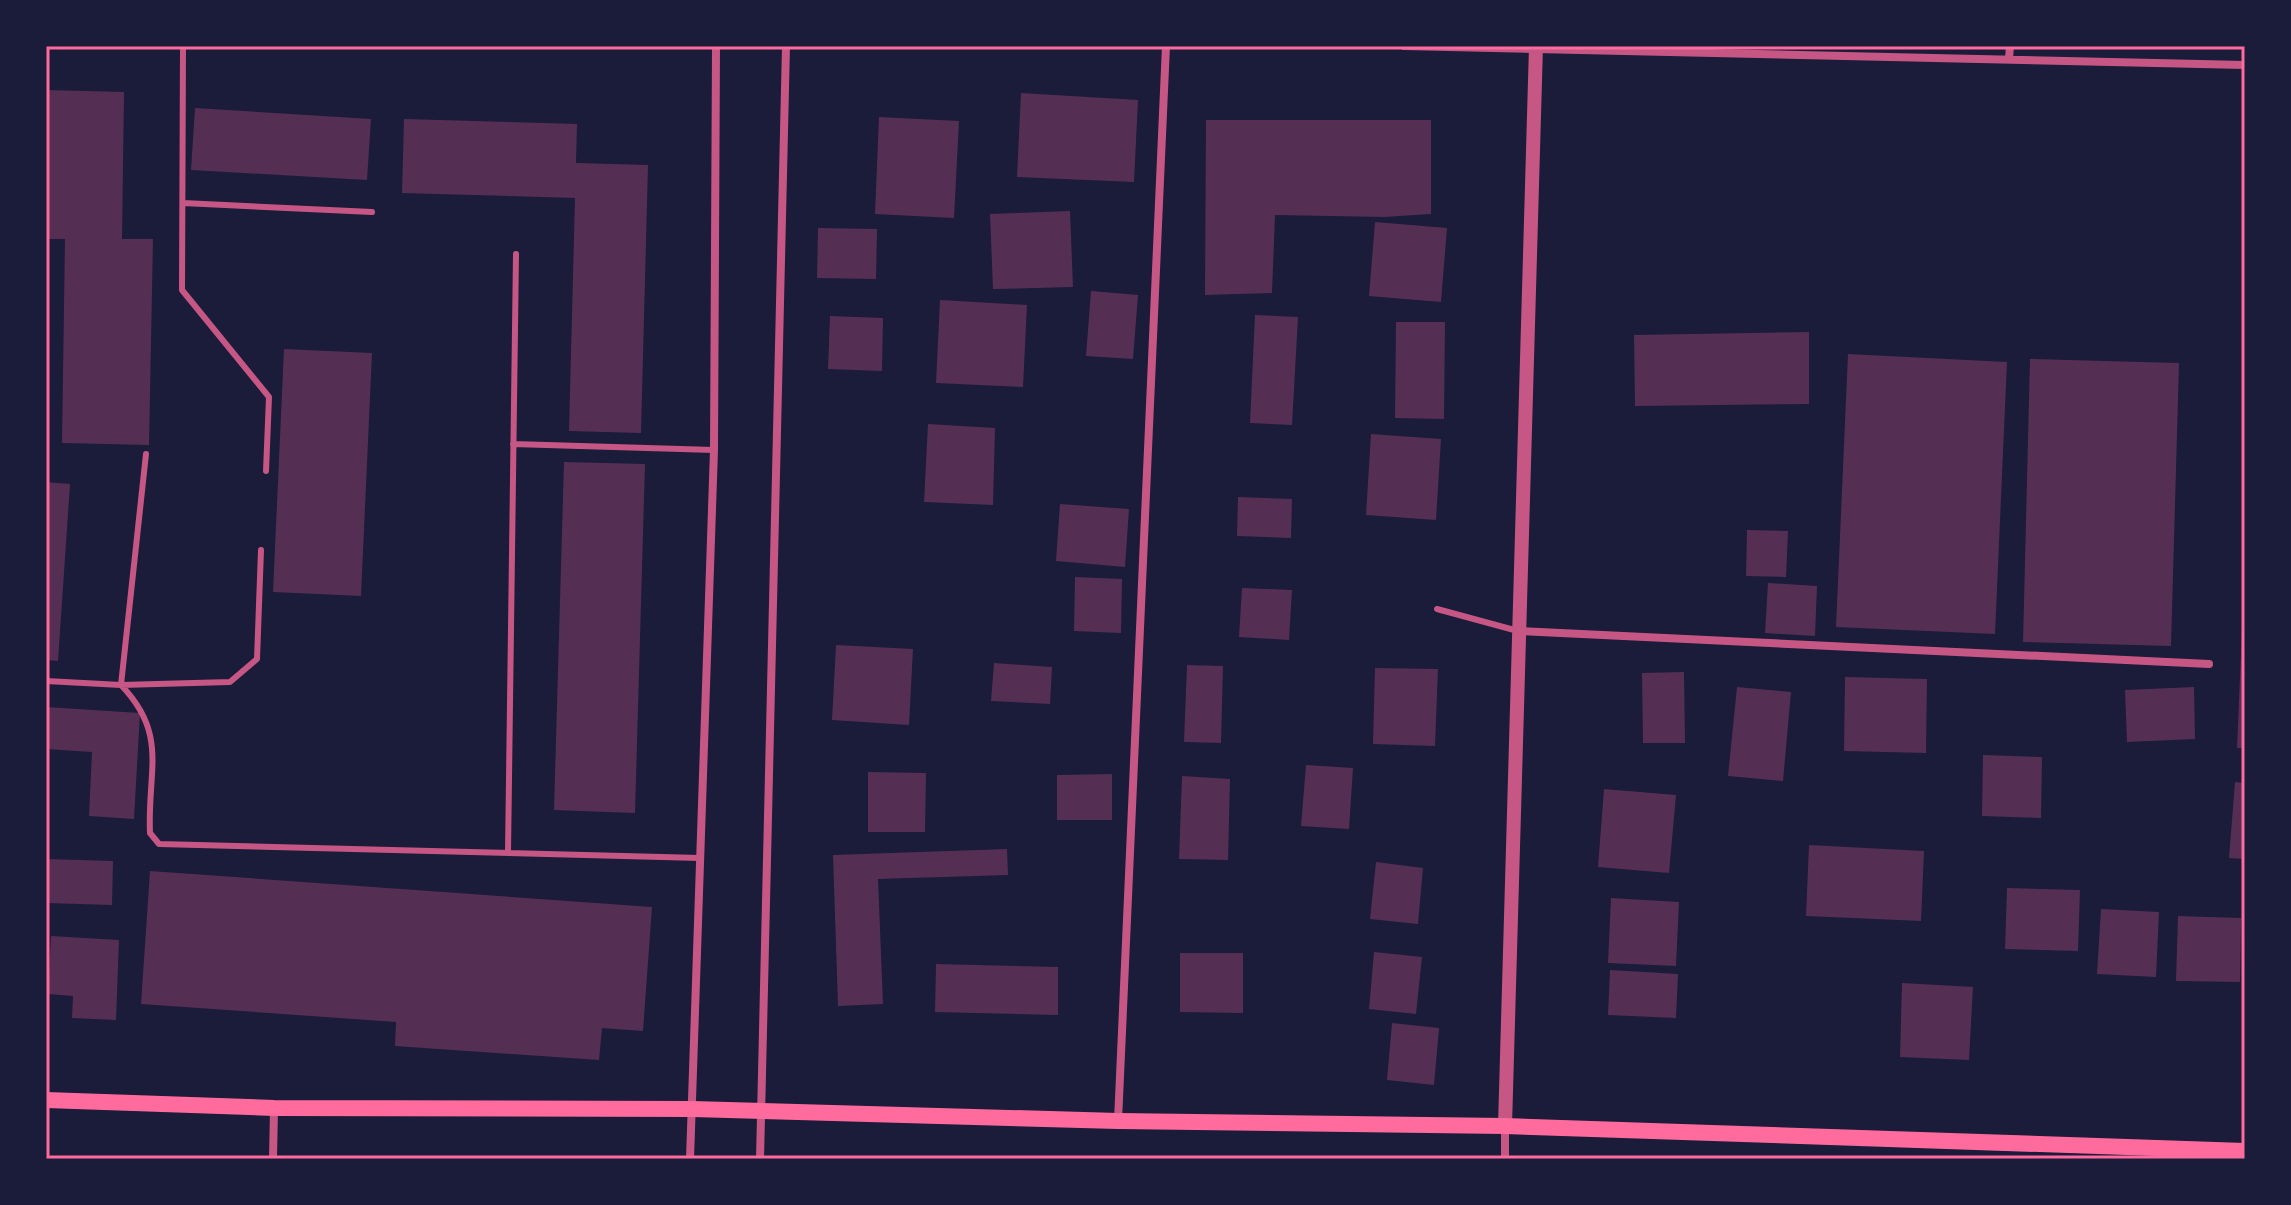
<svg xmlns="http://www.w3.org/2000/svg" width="2291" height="1205" font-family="Lato,sans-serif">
<rect width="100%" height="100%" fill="#1b1b3a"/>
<path fill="#542f53" d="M46 90 124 92 122 239H153L149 445 62 443 65 239H46Z
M1021 93 1138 100 1134 182 1017 177Z
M195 108 371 119 367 180 191 170Z
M879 117 959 121 954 218 875 214Z
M404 119 577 124 576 163 648 165 641 433 569 431 575 198 402 193Z
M1206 120H1431V214L1384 217 1275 215 1272 293 1205 295Z
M1070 211 1073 287 993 289 990 214Z
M1375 222 1447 228 1441 302 1369 296Z
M818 228 877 229 876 279 817 278Z
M1091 291 1138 295 1133 359 1086 356Z
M940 300 1027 305 1023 387 936 383Z
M1255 315 1298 317 1292 425 1250 423Z
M830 316 883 318 882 371 828 369Z
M1396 322H1445L1444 419 1395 418Z
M1809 332V404L1635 406 1634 335Z
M284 349 372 353 361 596 273 592Z
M1848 354 2007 362 1995 634 1836 627Z
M2030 359 2179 363 2171 646 2023 642Z
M928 424 995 428 993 505 924 502Z
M1371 434 1441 439 1436 520 1366 515Z
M564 462 645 464 635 813 554 810Z
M46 482 70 484 58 661 46 660Z
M1238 497 1292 499 1291 538 1237 536Z
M1060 504 1129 509 1125 567 1056 561Z
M1747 530 1788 531 1786 577 1746 576Z
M1075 577 1122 579 1121 633 1074 631Z
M1768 583 1817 586 1815 636 1765 633Z
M1242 588 1292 590 1289 640 1239 637Z
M2242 629H2245V748H2237Z
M836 645 913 649 909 725 832 720Z
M994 663 1052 667 1050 704 991 701Z
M1187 665 1223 666 1221 743 1184 742Z
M1375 668 1438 669 1435 746 1373 744Z
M1684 672 1685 743H1643L1642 673Z
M1845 677 1927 679 1926 753 1844 751Z
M1737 687 1791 692 1783 781 1728 776Z
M2194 687 2195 739 2127 742 2125 690Z
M46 707 140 713 134 819 89 816 92 752 46 749Z
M1983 755 2042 757 2041 818 1982 816Z
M1306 765 1353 768 1349 829 1301 826Z
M868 772 926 773 925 832H868Z
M1112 774V820H1057V775Z
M1182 776 1230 779 1228 860 1179 859Z
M2235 782 2245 783V859L2229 858Z
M1604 789 1676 795 1669 873 1598 867Z
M1809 845 1924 851 1921 921 1806 916Z
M1007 849 1008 875 878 879 883 1004 838 1006 833 855Z
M46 859 113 861 112 905 46 903Z
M1376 862 1423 868 1418 924 1370 919Z
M150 871 652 907 643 1031 602 1028 599 1060 395 1046 396 1022 141 1004Z
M2007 888 2080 890 2078 951 2005 949Z
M1611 898 1679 902 1676 966 1608 963Z
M2101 909 2159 912 2156 977 2097 974Z
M2178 916 2241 918 2240 982 2176 981Z
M51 936 119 940 116 1020 72 1018 73 996 48 994Z
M1374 952 1422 957 1416 1014 1369 1009Z
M1180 953H1243V1013L1180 1012Z
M936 964 1058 967V1015L935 1012Z
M1610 970 1678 974 1676 1018 1608 1015Z
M1902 983 1973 987 1969 1060 1900 1057Z
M1392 1023 1439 1028 1434 1085 1387 1080Z"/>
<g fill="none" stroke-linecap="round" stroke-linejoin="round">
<path stroke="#c65784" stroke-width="6" d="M183 46 182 290 269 397 266 471
M183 203 372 212
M513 444 714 450
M146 454 121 685 230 682 257 659 261 550
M1437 609 1518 631
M46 681 121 685C169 735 147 771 150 833L159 844 700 858
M508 853 516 254"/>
<path stroke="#c65784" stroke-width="8" d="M1404 46 2245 65
M2009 59 2010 46
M1519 631 2209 664
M1118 1121 1166 46
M273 1159 274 1108
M690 1159 714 450 716 46
M760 1159 786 46
M1505 1159V1126"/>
<path stroke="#c65784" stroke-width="14" d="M1505 1126 1536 46"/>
<path stroke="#ff6b9d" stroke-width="16" d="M46 1100 274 1108 692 1109 1118 1121 1505 1126 2245 1151"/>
</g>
<rect width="2291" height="1205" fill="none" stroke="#1b1b3a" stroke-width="96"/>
<rect x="48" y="48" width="2195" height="1109" fill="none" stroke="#ff6b9d" stroke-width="3"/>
</svg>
